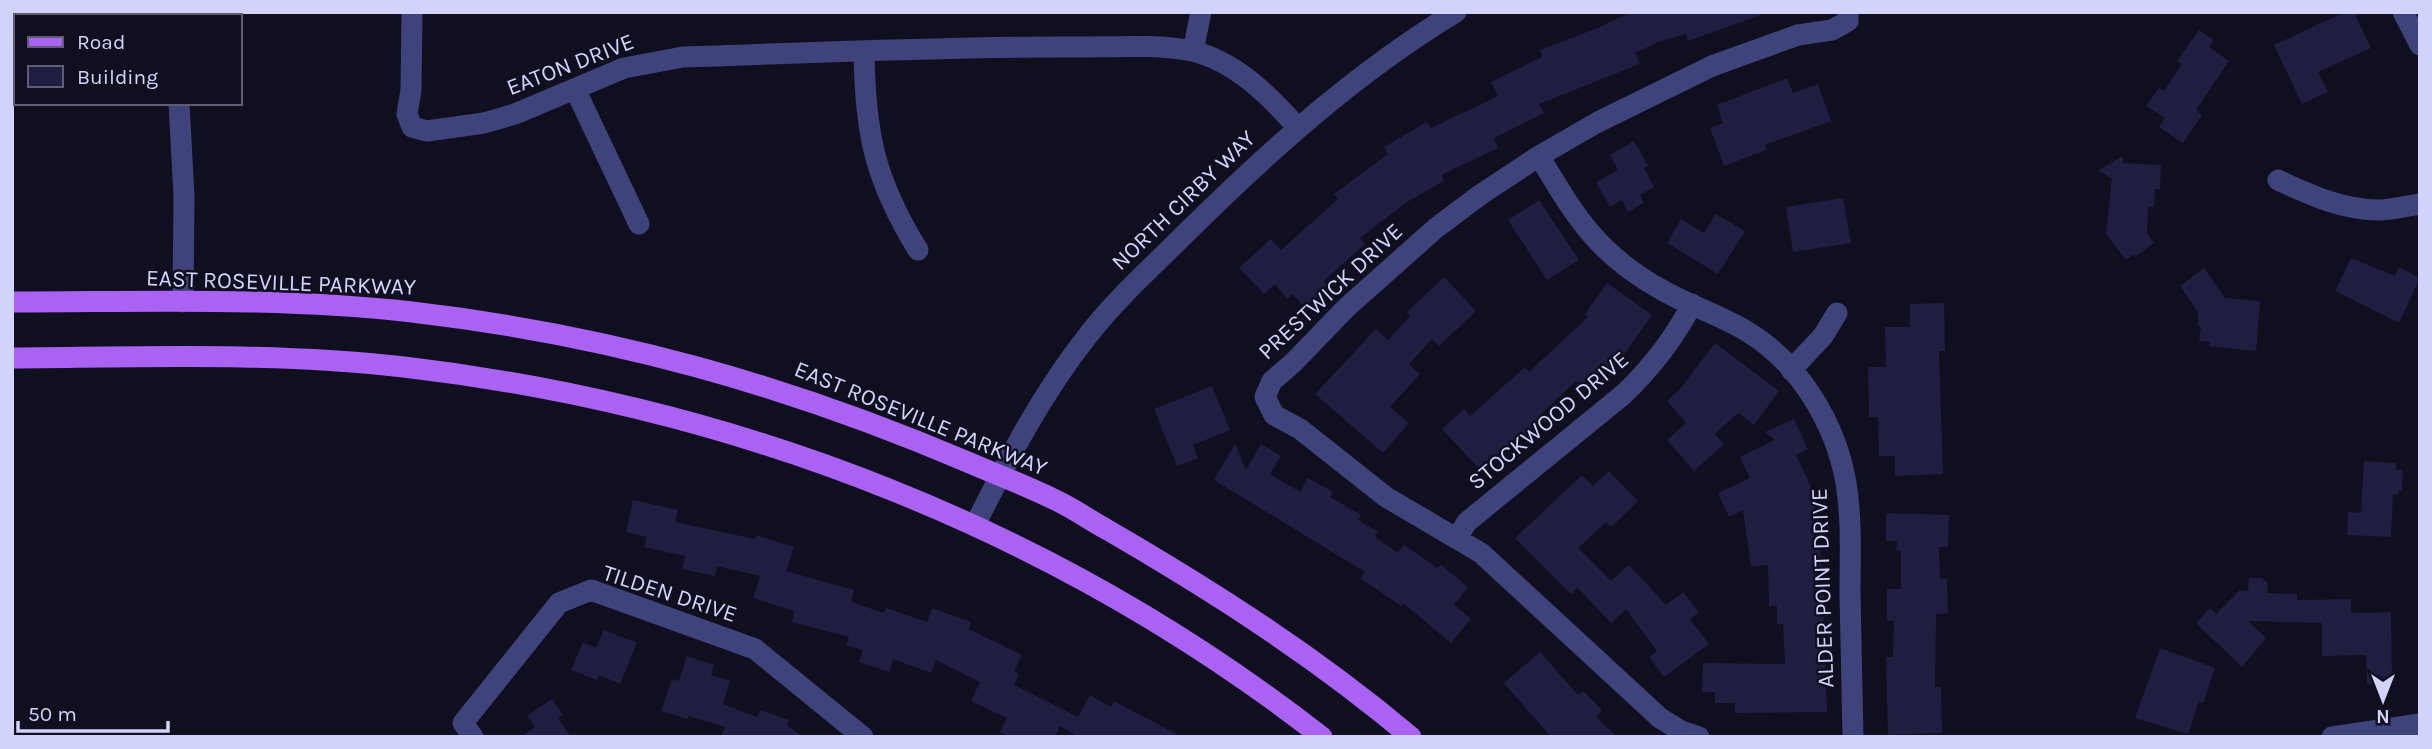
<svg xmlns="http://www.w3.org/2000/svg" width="2432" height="749" font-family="Karla,sans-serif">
<rect width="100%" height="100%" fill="#100f20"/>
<path fill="#1f1d40" d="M1632 12H1760L1761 15 1688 41 1686 34 1658 42 1635 53 1640 64 1539 104 1544 113 1494 138 1498 148 1441 175 1444 181 1407 202 1360 238 1365 244 1324 281 1329 286 1305 308 1293 294 1287 299 1275 284 1264 294 1239 268 1271 239 1281 250 1338 199 1334 194 1388 154 1384 147 1427 122 1431 128 1498 96 1491 82 1542 57 1540 50 1595 29Z
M2345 12H2354L2371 48 2318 72 2328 92 2302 104 2274 45Z
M2199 30 2214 40 2209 47 2229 61 2196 110 2202 115 2183 143 2159 127 2165 118 2146 106 2159 88 2164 91 2182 64 2177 61Z
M1787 78 1793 93 1818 84 1831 121 1765 145 1766 150 1724 166 1710 128 1723 123 1717 105Z
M1634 141 1648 166 1644 168 1654 187 1640 195 1644 203 1628 212 1622 200 1610 207 1596 182 1618 170 1610 155Z
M2123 156V163L2161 165 2160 189H2155L2154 207H2148L2147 233 2154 243 2135 257 2134 254 2126 260 2106 234 2112 179 2098 170Z
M1843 198 1851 243 1793 252 1786 207Z
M1539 200 1579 260 1547 280 1508 220Z
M1716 214 1745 231 1718 274 1667 243 1681 219 1704 233Z
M2351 258 2395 276 2399 267 2420 278 2399 323 2335 291Z
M2204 268 2225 298 2260 301 2256 351 2209 346 2210 342 2199 341 2201 327 2198 326V312L2180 286Z
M1444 277 1476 311 1439 346 1432 339 1409 364 1420 374 1390 407 1409 423 1383 453 1315 394 1376 329 1388 340 1410 316 1407 312Z
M1607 283 1652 315 1618 363 1616 361 1585 390 1576 381 1541 414 1545 418 1522 438 1521 436 1483 473 1442 429 1464 409 1470 416 1525 367 1529 372 1588 317 1585 314Z
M1944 303 1945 351H1939L1943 474 1895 476V456H1879L1878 417H1869L1868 367H1886L1885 327H1910V304Z
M1715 343 1779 391 1754 425 1738 413 1715 434 1724 444 1694 471 1667 440 1686 423 1667 401 1681 388Z
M1212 386 1230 430 1193 445 1198 458 1177 466 1154 409Z
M1794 419 1808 449 1796 455 1813 491 1817 522H1815L1822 566 1827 712 1735 713V703H1715V692H1702L1703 663 1785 664 1783 624H1777V606H1769L1768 565 1751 567 1743 510 1729 517 1718 493 1750 478 1740 457 1775 440 1765 432Z
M1235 444 1246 470 1261 444 1281 456 1270 474 1300 492 1308 478 1333 492 1330 497 1361 515 1358 520 1378 532 1375 537 1398 553 1404 545 1438 568 1441 565 1468 587 1454 605 1471 619 1451 643 1403 603 1401 606 1360 578 1365 572 1214 480Z
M2364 461 2396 463V470H2403L2402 491H2399L2398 494H2393L2391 537 2347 535 2348 512 2361 513Z
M1609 471 1638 501 1611 527 1606 522 1578 548 1611 581 1629 565 1666 605 1683 592 1699 612 1690 619 1709 644 1664 677 1649 657 1657 651 1626 609 1611 623 1577 587 1571 594 1515 538 1582 475 1593 486Z
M633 500 678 510 675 522 755 539 756 535 794 547 786 571 854 590 851 602 884 613 886 608 927 622 932 608 971 622 969 629 1022 655 1014 671 1019 674 1014 685 1078 717 1090 695 1111 707 1114 701 1182 737H1079L1060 726 1055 737H1009L1000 732 1007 718 971 701 980 682 936 660 931 673 893 659 889 672 859 662 863 650 846 645 849 637 792 622 794 611 753 598 760 576 717 566 715 576 682 569 685 556 644 547 647 537 626 532Z
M1886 513 1949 515 1948 547H1939L1940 579H1947L1948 613 1936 614 1935 687H1941L1942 733 1888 735 1886 657H1893L1894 621H1887V589H1901V551L1896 550 1897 541H1886Z
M2249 578H2262L2268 584 2267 593 2297 594V600L2351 599V613L2391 612 2392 684H2367L2366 655 2322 656V623L2248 621 2266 638 2242 667 2196 623 2210 608 2216 614 2240 590 2248 591Z
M604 630 637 643 620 684 599 675 597 680 571 670 583 642 596 648Z
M2160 648 2215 668 2203 703 2199 701 2188 734 2135 718Z
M1540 652 1578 695 1583 691 1602 710 1596 717 1617 737H1551L1504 683Z
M687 656 714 665 711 675 730 681 723 704 757 717 760 710 789 720 787 725 803 737H721L725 727 689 716 688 719 661 711 672 679 679 681Z
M552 699 563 715 558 718 571 737H521L535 727 527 716Z"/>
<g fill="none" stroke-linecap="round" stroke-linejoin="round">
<path stroke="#3e437b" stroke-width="21" d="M179 12V16
M412 12 411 90 407 114 412 127 427 131 484 123 515 114 624 68 683 57C808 53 934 47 1059 47 1100 48 1153 43 1192 51 1235 61 1270 96 1298 128
M2403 12 2420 45
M864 51C865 132 874 179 918 250
M1193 51 1201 12
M575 89 639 224
M179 103 184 196 183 302
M1539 156C1576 217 1597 254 1662 290 1690 306 1720 315 1748 332 1799 363 1836 424 1846 483 1852 519 1850 557 1850 594 1851 641 1852 689 1853 737
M2278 180C2310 195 2345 211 2382 210 2394 209 2407 206 2420 204
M1791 370 1823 336 1837 313
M975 525C1008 459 1042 393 1089 334 1118 297 1152 267 1185 234 1268 152 1355 73 1456 12
M1457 538 1467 522 1624 394C1652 367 1674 339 1692 304
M473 737 463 723 559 603 591 590 755 649 863 737
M1699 737 1681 731 1660 718 1481 553 1386 497 1300 429 1274 415 1265 397 1272 381 1294 362 1346 308 1436 228 1480 195 1539 156 1598 122 1712 66 1798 35 1832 30 1848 21V12
M2332 737 2420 724"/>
<path stroke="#aa62f2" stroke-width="21" d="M12 302C145 302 279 297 412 312 610 335 787 385 970 463 1002 477 1036 489 1067 506 1080 513 1093 522 1106 529 1213 591 1316 657 1411 737
M12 358C143 357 275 352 404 367 738 406 1057 530 1322 737"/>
</g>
<g text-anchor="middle" stroke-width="5" stroke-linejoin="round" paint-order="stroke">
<g font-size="23" fill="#d2d3fb" stroke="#100f20">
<text transform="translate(570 64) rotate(-21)" y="8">EATON DRIVE</text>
<text transform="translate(1183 200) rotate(-44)" y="8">NORTH CIRBY WAY</text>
<text transform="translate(281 282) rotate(2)" y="8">EAST ROSEVILLE PARKWAY</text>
<text transform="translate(1330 291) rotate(-43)" y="8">PRESTWICK DRIVE</text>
<text transform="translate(921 418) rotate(22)" y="8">EAST ROSEVILLE PARKWAY</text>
<text transform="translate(1548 420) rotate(-40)" y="8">STOCKWOOD DRIVE</text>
<text transform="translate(1822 588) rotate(-92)" y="8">ALDER POINT DRIVE</text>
<text transform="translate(670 593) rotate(18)" y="8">TILDEN DRIVE</text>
</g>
</g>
<rect width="2432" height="749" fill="none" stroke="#d2d3fb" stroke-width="28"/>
<rect x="14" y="14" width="228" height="91" fill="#100f20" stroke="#5e5d78" stroke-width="2"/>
<rect x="28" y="37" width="35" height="10" fill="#aa62f2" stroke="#5e5d78" stroke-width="2"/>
<text x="77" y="49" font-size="21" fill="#d2d3fb">Road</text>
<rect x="28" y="66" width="35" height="21" fill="#1f1d40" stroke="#5e5d78" stroke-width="2"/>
<text x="77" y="84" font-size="21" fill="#d2d3fb">Building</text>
<g transform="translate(2383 700) rotate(180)" stroke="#100f20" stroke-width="5" paint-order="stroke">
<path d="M0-5L12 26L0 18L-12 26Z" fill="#d2d3fb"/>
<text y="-10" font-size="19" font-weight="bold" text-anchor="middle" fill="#d2d3fb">N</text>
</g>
<path d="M18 721v10h150v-10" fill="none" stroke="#d2d3fb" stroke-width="3.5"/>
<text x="28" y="721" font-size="21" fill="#d2d3fb" stroke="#100f20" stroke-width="5" paint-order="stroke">50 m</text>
</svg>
